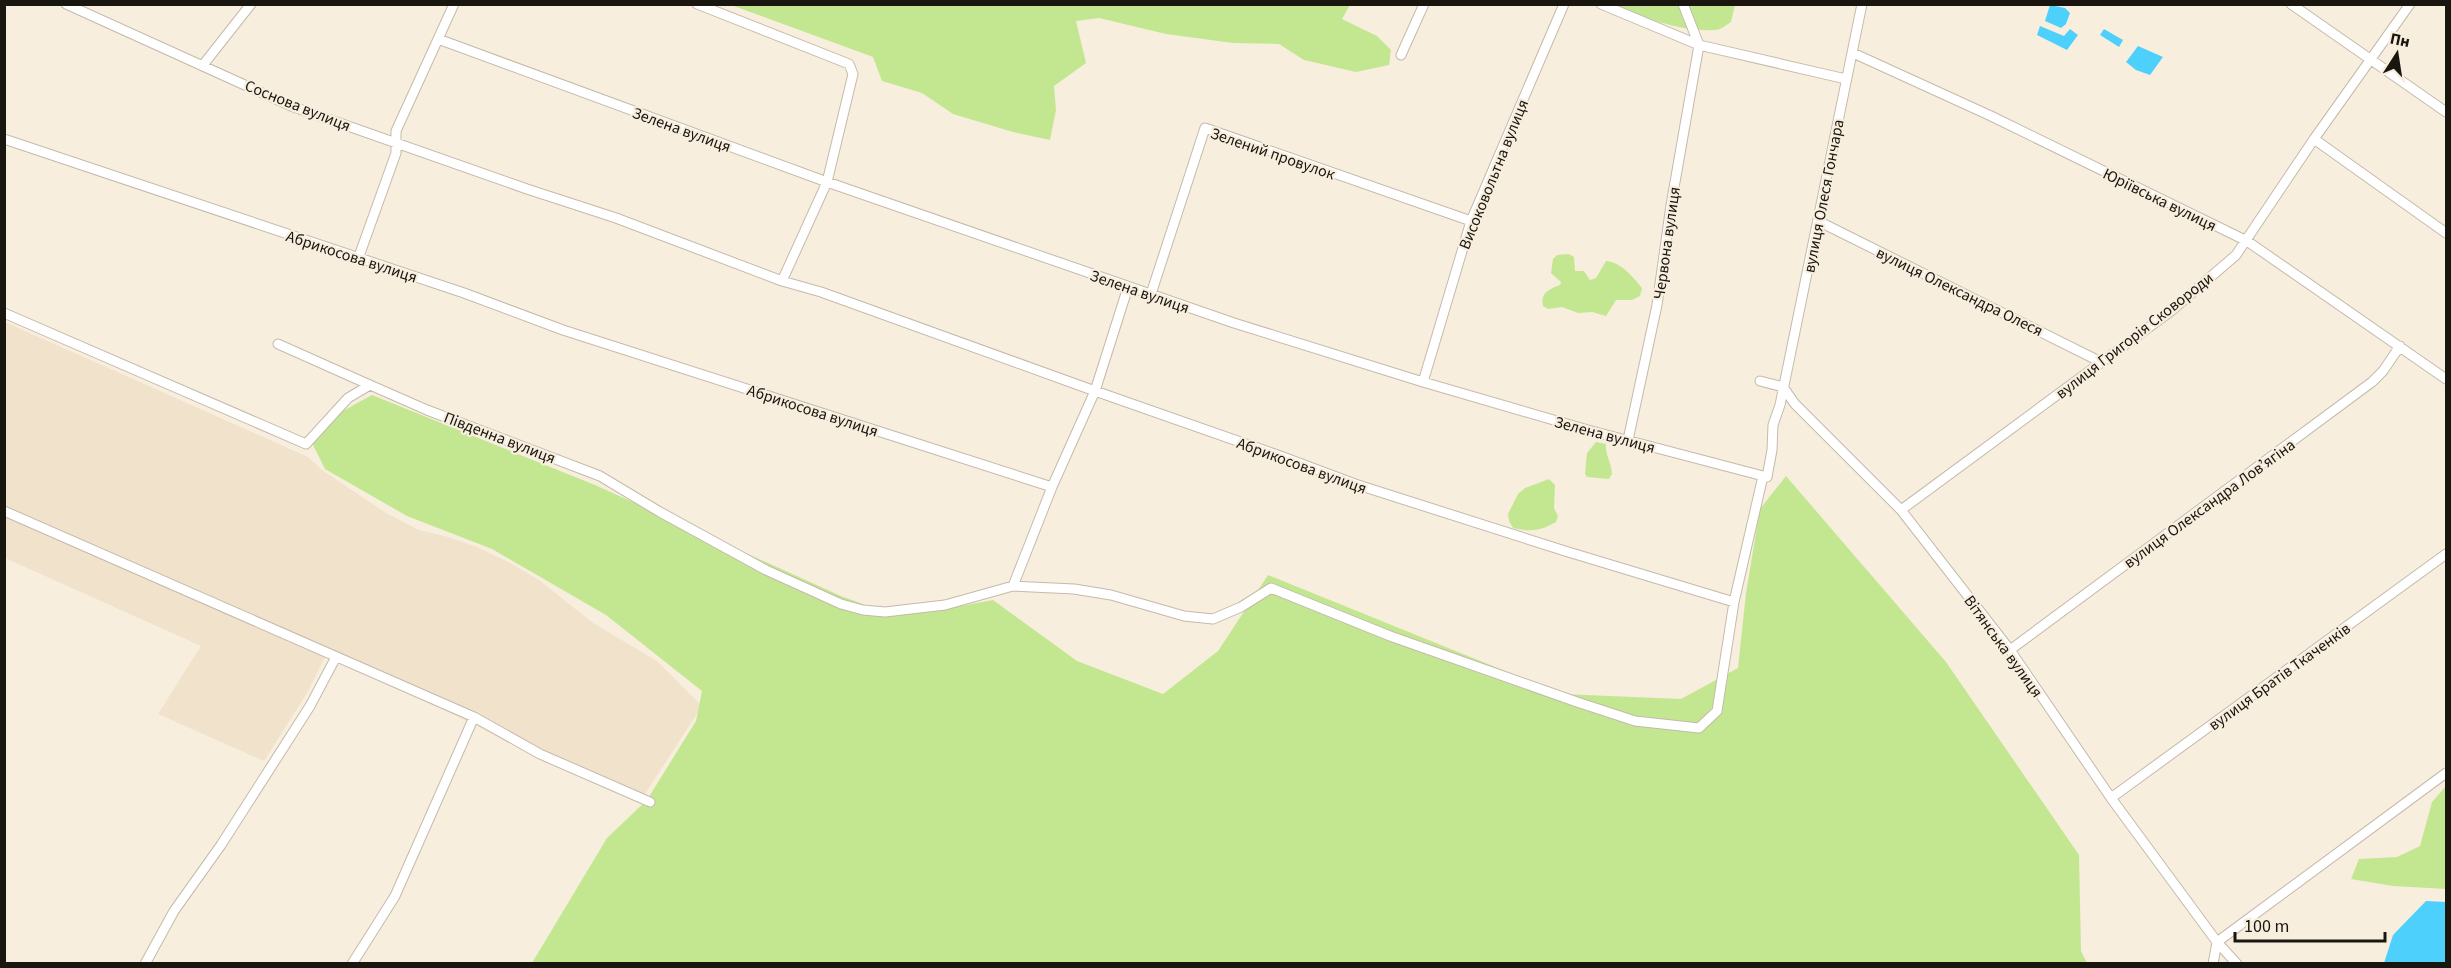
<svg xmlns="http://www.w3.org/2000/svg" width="2451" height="968" font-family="'Source Sans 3',sans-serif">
<rect width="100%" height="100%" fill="#f8eede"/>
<path fill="#f1e2cc" d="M5 322 308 457 322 470 386 513 419 530 448 537 477 547 510 563 539 580 593 623 657 661 702 706 645 794 538 749 531 754 457 716 325 657 307 693 264 761 158 714 201 646 5 558Z"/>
<path fill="#c3e790" d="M731 5H1350L1342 19 1377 36 1391 50 1389 65 1356 72 1304 60 1279 44 1233 43 1166 34 1099 18 1076 21 1086 63 1054 86 1056 110 1050 140 1013 132 953 114 922 93 882 81 873 57Z
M1614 5H1735L1731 22C1726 25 1721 30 1715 30 1681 32 1644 18 1614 5Z
M1569 254 1574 257 1575 271H1584L1590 280 1596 278 1606 261C1621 262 1633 277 1642 288L1640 296 1632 300H1616L1606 316 1592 312 1578 313 1562 307 1548 309 1543 306C1540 293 1549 289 1560 285L1561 282 1551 273 1553 259 1557 255Z
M372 395 595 485 841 596 884 612H929L993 600 1077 661 1163 694 1218 651 1268 575 1562 694 1681 699 1738 668 1746 593 1760 509 1786 476 1946 662 2079 855 2081 951 2087 963H532L607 838 647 800 696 721 702 691 606 615 492 549 407 516 325 469 312 443 341 412Z
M1596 442 1606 444C1605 456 1612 463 1612 474L1609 479 1587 477 1585 474 1587 453Z
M1549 479 1555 485 1554 508 1558 516 1556 522C1540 531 1531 532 1513 528L1509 521 1508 514 1518 494 1525 488Z
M2446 786V889L2393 886 2351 879 2359 859 2397 857 2420 846 2432 802Z"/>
<path fill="#4ed0fd" d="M2050 5 2065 8 2070 13 2066 24 2061 28 2045 21Z
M2040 26 2064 36 2070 29 2078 35 2067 50 2037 35Z
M2104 29 2123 40 2119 47 2100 35Z
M2138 46 2163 57 2150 75 2136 70 2126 62Z
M2426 901 2446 902V963H2384L2393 935Z"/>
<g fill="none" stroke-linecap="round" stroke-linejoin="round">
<g stroke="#c4baab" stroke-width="11">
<path id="minor" d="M66 4 291 106 527 189 616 218 782 281 821 292 1095 391 1128 287
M697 4 849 64 853 74 827 182 782 281
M1601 4 1699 45 1846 79
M1683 4 1699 45
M2291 4 2446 112
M438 39 827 182 1234 323 1423 382 1588 430 1767 477 1772 450 1773 425 1780 405 1862 4
M1853 53 1991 116 2247 241 2446 379
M1401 55 1424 4
M203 65 251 4
M4 139 464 293 563 330 1052 487 1095 391 1283 457 1355 484 1565 551 1734 602
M2314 139 2446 233
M1818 221 2101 362
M358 259 396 153V131L454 4
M1151 294 1205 128 1471 221
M4 313 306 444 348 398 370 385 427 410 600 476 660 512 766 570 841 604 863 610 885 612 945 605 1013 586 1074 589 1111 595 1184 616 1213 619 1241 607 1271 588 1390 636 1577 702 1635 721 1699 728 1717 711 1734 602 1763 476
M278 344 370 385
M1760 381 1783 387 1795 404 1901 510 2010 650 2111 798 2217 942 2237 964
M1423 382 1471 221 1564 4
M1628 440 1657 305 1671 205 1699 45
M1901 510 2171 311 2236 255 2314 139 2410 4
M4 511 474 717 540 754 650 802
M1013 586 1052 487
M2010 650 2372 382 2383 371 2400 346
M2111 798 2446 554
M2217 942 2446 773
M145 964 174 911 221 845 310 706 336 657
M352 964 395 896 474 717
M2213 964 2217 942"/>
</g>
<use href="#minor" stroke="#fff" stroke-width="9"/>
</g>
<g text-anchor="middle" stroke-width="4.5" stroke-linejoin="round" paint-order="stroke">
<g font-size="16" fill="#191610" stroke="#f8eede">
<text transform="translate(298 105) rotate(22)" y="6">Соснова вулиця</text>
<text transform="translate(682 129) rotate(20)" y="6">Зелена вулиця</text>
<text transform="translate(1273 153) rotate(19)" y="6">Зелений провулок</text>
<text transform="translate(1493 174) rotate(-68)" y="6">Високовольтна вулиця</text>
<text transform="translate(1823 196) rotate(-79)" y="6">вулиця Олеся Гончара</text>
<text transform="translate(2160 199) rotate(26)" y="6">Юріївська вулиця</text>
<text transform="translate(1666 243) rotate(-82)" y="6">Червона вулиця</text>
<text transform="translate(352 256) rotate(18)" y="6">Абрикосова вулиця</text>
<text transform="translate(1140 291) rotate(19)" y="6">Зелена вулиця</text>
<text transform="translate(1960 291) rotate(26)" y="6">вулиця Олександра Олеся</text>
<text transform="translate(2134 335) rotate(-38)" y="6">вулиця Григорія Сковороди</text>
<text transform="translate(813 410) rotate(18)" y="6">Абрикосова вулиця</text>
<text transform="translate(1605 434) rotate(15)" y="6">Зелена вулиця</text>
<text transform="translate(500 437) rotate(21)" y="6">Південна вулиця</text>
<text transform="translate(1302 465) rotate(20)" y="6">Абрикосова вулиця</text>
<text transform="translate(2209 503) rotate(-36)" y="6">вулиця Олександра Ловʼягіна</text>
<text transform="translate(2004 646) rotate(54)" y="6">Вітянська вулиця</text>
<text transform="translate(2279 676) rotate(-36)" y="6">вулиця Братів Ткаченків</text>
</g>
</g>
<rect width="2451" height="968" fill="none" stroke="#191610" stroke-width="12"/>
<g transform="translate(2397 54) rotate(12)" stroke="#f8eede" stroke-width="4.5" paint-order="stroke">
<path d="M0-4.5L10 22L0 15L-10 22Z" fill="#191610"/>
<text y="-9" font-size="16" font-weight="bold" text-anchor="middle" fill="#191610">Пн</text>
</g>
<path d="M2235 932v9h150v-9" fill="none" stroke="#191610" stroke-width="3"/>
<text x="2244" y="932" font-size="18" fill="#191610" stroke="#f8eede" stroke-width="4.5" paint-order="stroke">100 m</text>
</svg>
